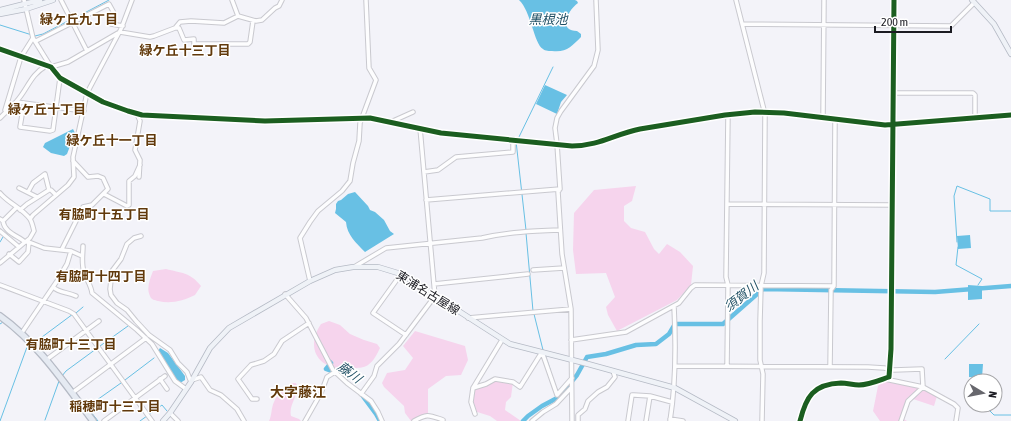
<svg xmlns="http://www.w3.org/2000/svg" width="1011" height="421" font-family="'Asap Condensed','Noto Sans JP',sans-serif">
<rect width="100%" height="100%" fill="#f3f3f9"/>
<path fill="#f6d4ed" d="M636 186 632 201 624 206V221L631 228 645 232 654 249 659 254 667 244 680 252 693 266 691 285 677 300 617 331 608 315 606 307 615 297 606 273 576 274 573 250 574 213 594 190Z
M166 269C181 273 190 272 201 286L195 295C183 301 171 304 158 301 155 300 151 300 150 296 146 288 150 279 153 271Z
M329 321 340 325 350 334 364 340 377 344 380 348C377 354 374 361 368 365 364 368 357 368 353 368 322 373 303 351 321 324Z
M415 331 465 346 468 360 461 375 446 376 428 389V415L414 421H411L405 413 404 406 384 387 382 383 387 373 405 370 413 358 403 346Z
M495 379 513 382 511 397 506 402 505 410 521 421H497L490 416 474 411 471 402 473 388Z
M884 379 923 387 937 396 934 406 910 398 902 418 907 421H880L873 411 878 386Z
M292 383H296C301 394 288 404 291 416L299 419 301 421H269C272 415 271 408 274 402 277 394 285 388 292 383Z"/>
<path fill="#68c0e4" d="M519 0H575L577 1 578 3C568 10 557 31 577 31L581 34V37C572 46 566 53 552 51 550 51 545 51 543 49 534 44 531 11 519 0Z
M545 85 567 95 561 102 557 114 536 104Z
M73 129 75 133 67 154 64 156 51 153 43 147 45 143Z
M355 192 368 206 370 210 375 212 384 220 390 231 394 234 365 252C356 243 347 235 346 222L335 213 336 209V204L338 201 341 200 348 194Z
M970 235 971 248 958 249 957 236Z
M968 285 982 286V299L968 300Z
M160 348 168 353 185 376V380L180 383 177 380 158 351Z
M969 364H983L982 378 969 377Z"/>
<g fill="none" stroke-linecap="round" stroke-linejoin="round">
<path stroke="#68c0e4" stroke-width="1" d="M73 19 109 0
M0 25 32 35
M35 36 43 34 70 20
M518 139 553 67
M516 141 526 230
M526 233 533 311
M0 242 3 237
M957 242 954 196 957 186 990 199V211H1011
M958 247 956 265 982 279 978 285
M76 313 83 307
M534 314 543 350
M0 324 3 322
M34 343 73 314
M100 346 128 326
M545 355 550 369
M945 359 979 324
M62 376 66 371 96 349
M978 377 979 381
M125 380 154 358
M556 395V399
M988 409 994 415H1011
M45 420 59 381
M0 421 27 347 29 345
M98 421 87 407 121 383
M140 421 162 405 167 411"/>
<path stroke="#68c0e4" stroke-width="4.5" d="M330 362 331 363 326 369 337 373
M362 395 376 414 380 421
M523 421 528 416 542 406 559 397 577 375 587 357 606 354 636 345 656 344 669 334 675 324H723L763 289 935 292 1011 286"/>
<g stroke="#c9c9cf" stroke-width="5.5">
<path id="minor" d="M24 0 33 38 51 67 68 62 118 33
M61 0 87 51
M232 0 238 16
M736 0 765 114 764 273 761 286 760 321V360L763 374 762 421
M742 24 951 26 974 3
M175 28H179L184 40 194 39V44H248L250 42 253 21
M120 32 150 37 154 36 175 28 180 22 191 21 224 23 238 16 256 21 262 20 275 8 279 6 282 0
M36 41 109 4 114 13 111 24 123 26
M0 49 51 67 60 78 103 102 128 111 142 115 265 121 370 118 441 133 572 146C599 146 615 134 640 129L725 115 755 112 784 113 885 125 1011 115
M893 93H973L975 95V118
M16 102C28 89 30 75 46 66
M24 103 20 127 50 131 53 130 60 78
M5 110 21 57 33 38
M137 114 140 121 135 150 140 160 139 177
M0 118 16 102 84 111
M823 118 824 0
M393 121 413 112
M424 172 438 170 456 157 513 152V139
M19 188 37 197
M28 192 33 183 45 174 49 190H51L56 195
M0 193C8 203 22 208 30 219 32 222 33 227 34 231L30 238 0 263
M104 194 127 206 129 205V181L135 176 140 165
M426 200 560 189
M727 204 892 205
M20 210 27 204 49 190
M0 219 3 221C4 232 18 236 25 242H29L44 248 71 251 82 256
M30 219 33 215 68 185 74 177 73 157 87 93 121 29 132 0
M3 221 16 208
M0 231 19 247
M141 236 134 238 127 244 121 259 112 271 110 289 111 295 117 303 127 310 136 321 149 335 170 350 178 363 187 372 191 382
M83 246C83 254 81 263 84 272 86 279 91 285 92 293L137 330 152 344 175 381 186 389
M62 249 83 207 92 205 108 189 103 178 98 176 88 177 73 161
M9 254 19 262 28 252 29 242
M354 267 386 248 482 238C507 232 534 231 560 230
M533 270 564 268
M401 274 373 313 406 335
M310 281 300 238 310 222 318 211 342 191 350 181 353 163 359 141 360 123 376 80 369 68 366 0
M434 284 528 274
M0 285 69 311 74 314 152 421
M53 287C59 293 68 292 76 296
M285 294 306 318 333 370 347 383 371 401 378 412 382 421
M468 318 571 309
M21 334 57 281 67 264 71 251
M571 340 626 332 679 303 691 288 695 285 834 286
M542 352 557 395 572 378
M46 360 99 321
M675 366 868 367 884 368 894 370 922 369 923 387 908 401 901 421
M727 366 728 285 726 277 728 115
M830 367 831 290 834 286 835 119
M160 379 167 389
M885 379 923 387 954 404 958 408 956 421
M192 380 201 377 210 390 221 395 237 409 244 421
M473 388 486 384 495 379 513 382 520 387 542 352
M72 393 146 338
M361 394 374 376 377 366 399 344 435 296 420 128
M257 399H252L238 379 251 365 264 361 274 354 282 341 309 323
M170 413 178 421
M475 414 471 402 473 388 502 340
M670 419 683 421
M104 421 165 376
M305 421 321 393 327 377 335 372
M414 421C428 413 429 415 443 420
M532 421 543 412 556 404 571 388
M572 421 571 309 562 254 558 192 560 189 557 144 555 128 557 118 561 111 594 66 598 50 596 0
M578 421V415L585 409 588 401 598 392 607 387 615 377 613 371
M628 421 632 395H634L650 396 672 402
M646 421 650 396
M670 421C676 383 676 345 674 306
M800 421C806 397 813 384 841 383 847 383 853 385 859 385 869 385 880 380 889 377L891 349 894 0"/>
</g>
<g stroke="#b5bac5" stroke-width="6">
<path id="major" d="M972 0 994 24 1011 54
M0 10 40 0
M0 14 26 9 53 0
M163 421 170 413 191 382 210 348 229 328 310 281 335 270 353 267H378L401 274 510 344 588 364 675 388 735 421"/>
</g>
<g stroke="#b5bac5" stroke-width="8">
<path id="highway" d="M0 316C38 343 65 384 93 421"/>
</g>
<use href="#minor" stroke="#fdfdfe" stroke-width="3.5"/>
<use href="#major" stroke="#eff2f7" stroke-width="4.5"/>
<use href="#highway" stroke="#e5eaf2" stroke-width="5.5"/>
<g stroke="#fff" stroke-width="8">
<path id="cycleway" d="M0 49 51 67 60 78 103 102 128 111 142 115 265 121 370 118 441 133 572 146C599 146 615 134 640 129L725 115 755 112 784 113 885 125 1011 115
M800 421C806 397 813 384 841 383 847 383 853 385 859 385 869 385 880 380 889 377L891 349 894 0"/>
</g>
<use href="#cycleway" stroke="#1b5e20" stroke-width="5"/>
</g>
<g text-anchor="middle" stroke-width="3" stroke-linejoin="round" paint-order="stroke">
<g font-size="12" fill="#1b1b22" stroke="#fff">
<text transform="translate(428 293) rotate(32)" y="4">東浦名古屋線</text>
</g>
<g font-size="13" font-weight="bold" fill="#61390b" stroke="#fff">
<text x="79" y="24">緑ケ丘九丁目</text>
<text x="185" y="55">緑ケ丘十三丁目</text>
<text x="47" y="114">緑ケ丘十丁目</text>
<text x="112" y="145">緑ケ丘十一丁目</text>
<text x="104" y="219">有脇町十五丁目</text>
<text x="101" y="281">有脇町十四丁目</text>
<text x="71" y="349">有脇町十三丁目</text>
<text x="115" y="411">稲穂町十三丁目</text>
</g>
<g font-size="13" font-style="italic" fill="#1f4f64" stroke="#fff">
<text x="548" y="24">黒根池</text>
<text transform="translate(741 296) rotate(-38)" y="5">須賀川</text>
<text transform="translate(350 372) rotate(37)" y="5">藤川</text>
</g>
<g font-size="14" font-weight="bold" fill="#61390b" stroke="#fff">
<text x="298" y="397">大字藤江</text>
</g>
</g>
<g transform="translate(983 393) rotate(100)"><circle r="19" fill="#ffffff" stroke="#a4a4a7"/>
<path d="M0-3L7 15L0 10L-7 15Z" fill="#67676d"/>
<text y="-6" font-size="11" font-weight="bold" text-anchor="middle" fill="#1b1b22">N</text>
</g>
<path d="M875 26v6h76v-6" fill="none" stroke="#1b1b22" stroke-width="2"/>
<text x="881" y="26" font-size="12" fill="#1b1b22" stroke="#ffffff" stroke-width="3" paint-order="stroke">200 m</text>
</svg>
